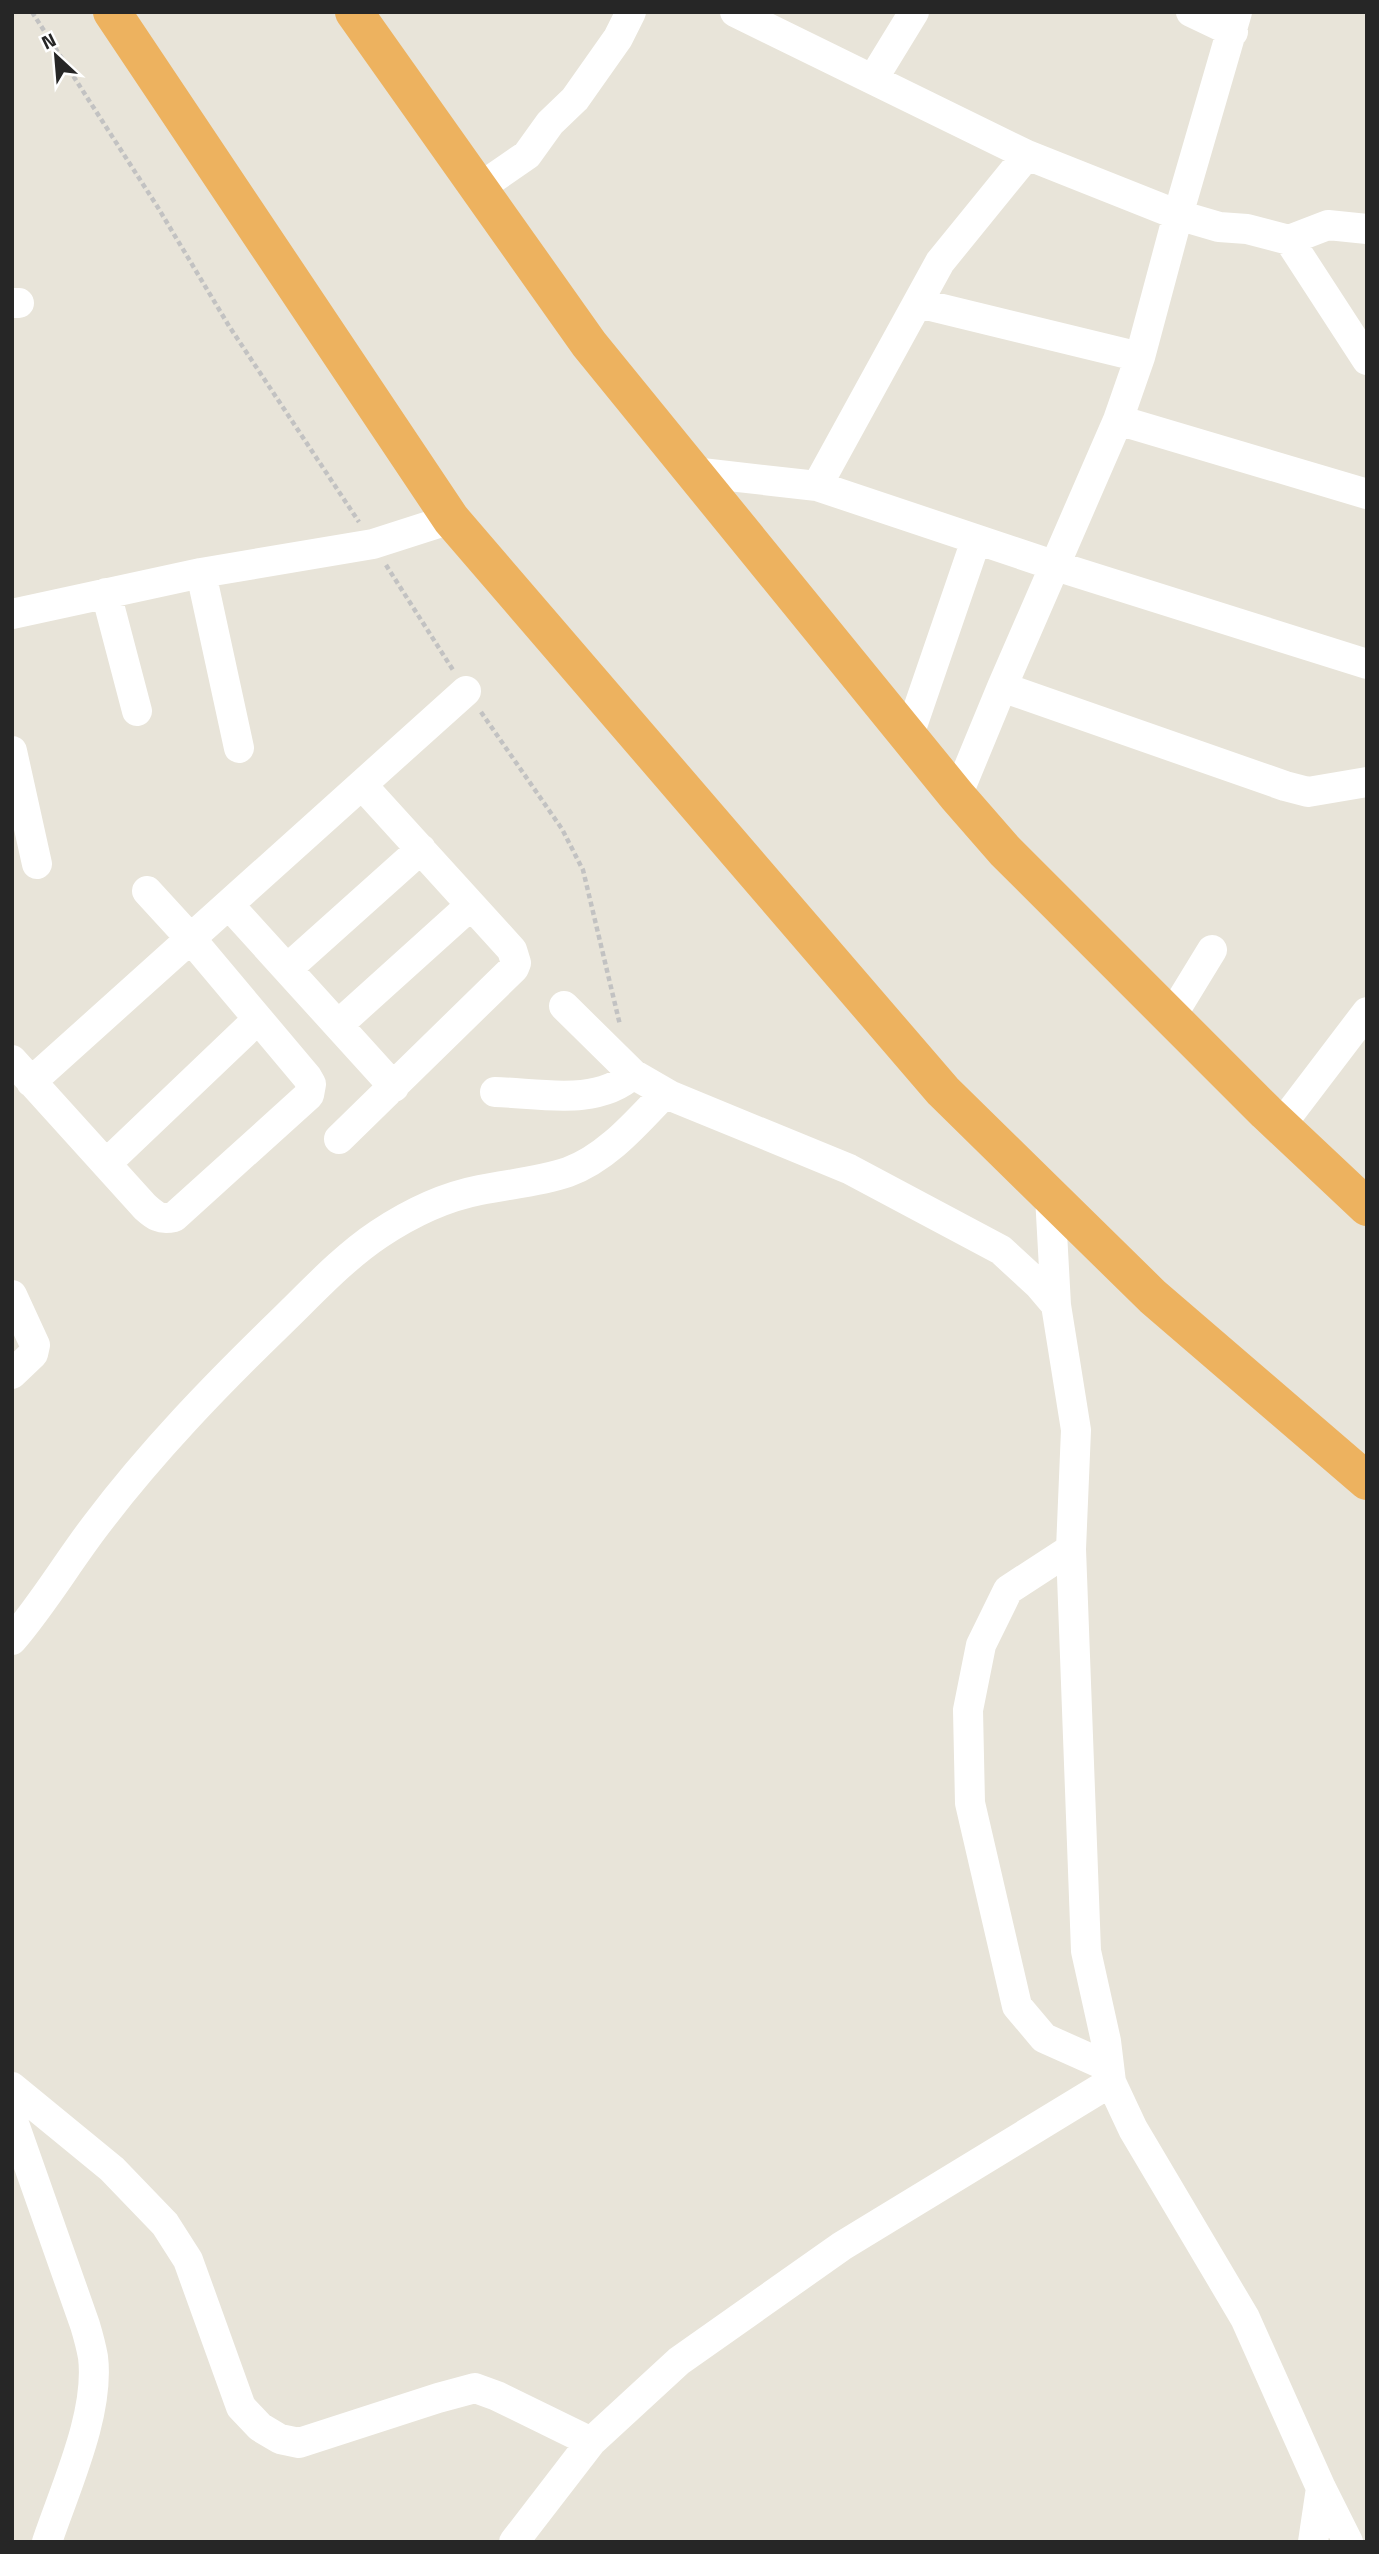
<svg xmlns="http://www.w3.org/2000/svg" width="1379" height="2554" font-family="'Titillium Web',sans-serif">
<rect width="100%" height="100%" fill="#e8e4d9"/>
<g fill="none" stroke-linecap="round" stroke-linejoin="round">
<path stroke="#c2c2c2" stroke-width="4.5" stroke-dasharray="5 3.5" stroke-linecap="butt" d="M32 12 157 206 229 326 359 522
M386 565 453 670
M481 712 562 829 583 870 620 1025"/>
<path stroke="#fff" stroke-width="30" d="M735 12 1027 155 1178 215 1219 227 1247 229 1289 240 1328 225 1367 229
M1191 12 1233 32
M873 79 914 12
M479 188 527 155 550 123 575 99 618 38 631 12
M1289 240 1367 360
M12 303H19
M918 303 1140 357
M1118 420 1367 494
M693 472 817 486 1056 566 1367 664
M817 486 940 262 1027 155
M201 573 239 748
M106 593 137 711
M12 614 201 573 373 544 451 519
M1002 687 1285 786 1308 792 1367 782
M909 735 976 540
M12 751 37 864
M957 796 1002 687 1118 420 1140 357 1178 215 1237 12
M229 905 394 1087
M287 969 421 849
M564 1006 633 1074 671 1096 849 1169 1001 1250 1039 1285 1056 1305
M1171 1017 1212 950
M338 1025 471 905
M12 1060 145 1207C155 1216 160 1220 174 1217L309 1095 311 1084 307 1077 191 939 147 891
M31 1082 466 691
M495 1092C539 1093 597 1107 633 1074
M1281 1125 1367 1012
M339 1139 514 968 516 963 512 950 362 785
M106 1164 258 1019
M1050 1196 1056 1305 1076 1430 1071 1549 1086 1951 1106 2041 1111 2082 1133 2129 1245 2318 1321 2488 1348 2542
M12 1295 35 1345 33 1354 12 1374
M1071 1549 1008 1590 981 1645 968 1710 970 1803 1017 2006 1044 2038 1109 2067
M12 1640C43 1604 67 1563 96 1525 151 1452 215 1386 281 1322 312 1292 343 1258 379 1234 409 1214 444 1197 480 1190 509 1184 539 1182 568 1172 607 1158 637 1122 665 1093
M12 2087 112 2169 165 2224 188 2260 241 2407 260 2427 280 2439 299 2443 438 2398 475 2388 497 2396 591 2442
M12 2118 85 2325C88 2335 91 2346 93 2357 100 2414 65 2488 47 2542
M514 2542 591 2442 679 2361 842 2246 1111 2082
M1313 2542 1321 2488"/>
<path stroke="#edb25f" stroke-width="38" d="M112 12 451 519 943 1091 1153 1297 1367 1481
M354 12 589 344 957 796 1005 851 1266 1112 1367 1207"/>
</g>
<rect width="1379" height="2554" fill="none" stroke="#262626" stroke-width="28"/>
<g transform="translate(56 56) rotate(334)" stroke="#ffffff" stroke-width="5" paint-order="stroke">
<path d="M0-5L12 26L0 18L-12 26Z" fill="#262626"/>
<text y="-10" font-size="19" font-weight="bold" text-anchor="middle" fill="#262626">N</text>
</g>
</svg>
